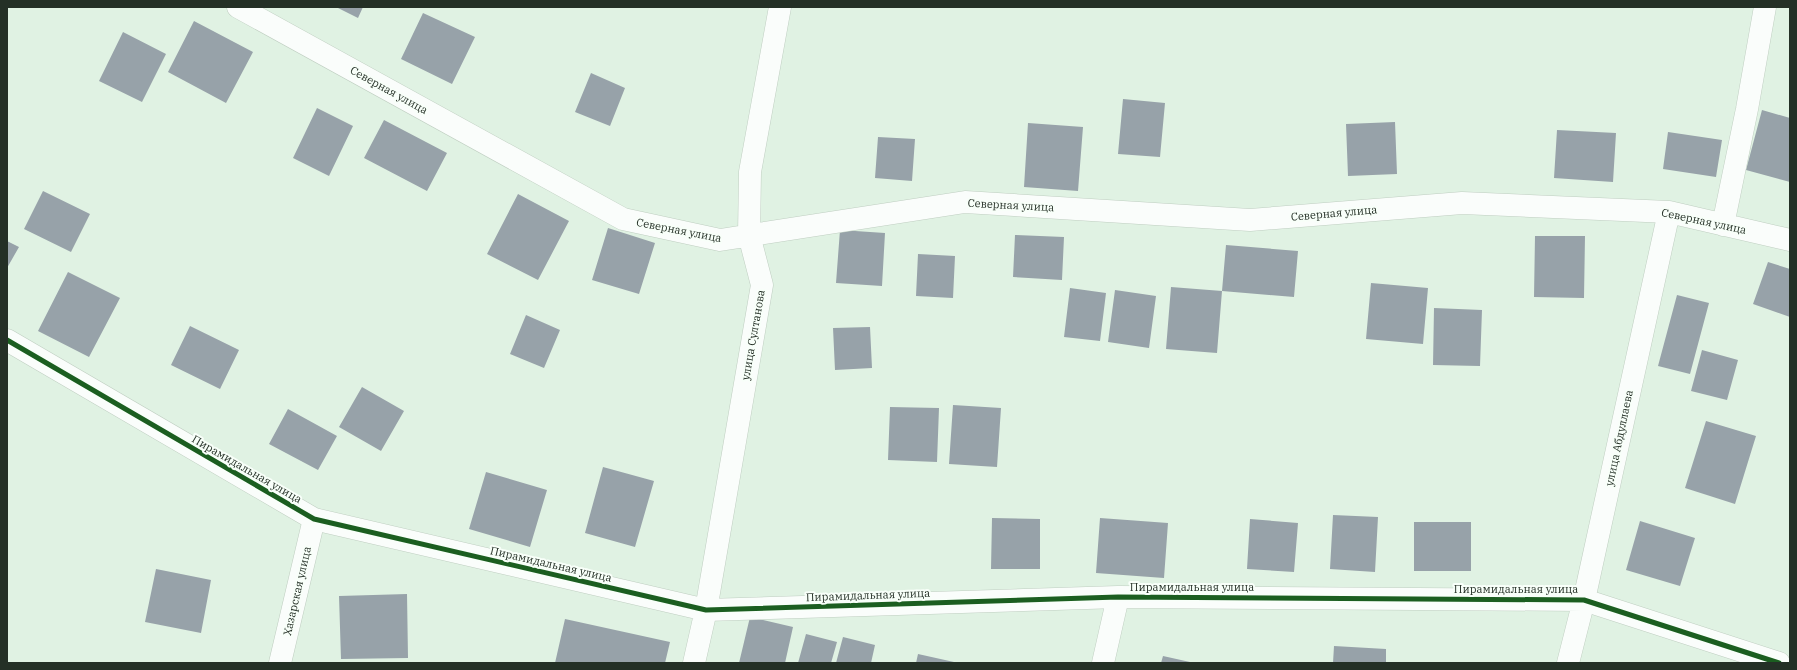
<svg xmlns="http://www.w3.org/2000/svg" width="1797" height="670" font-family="'IBM Plex Serif',serif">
<rect width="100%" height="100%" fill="#e0f2e3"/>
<path fill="#97a2a9" d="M336 7H363L358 18Z
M423 13 475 37 452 84 401 59Z
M194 21 253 52 226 103 168 72Z
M123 32 166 54 142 102 99 81Z
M591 73 625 88 610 126 575 112Z
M1123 99 1165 103 1160 157 1118 154Z
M317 108 353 126 329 176 293 158Z
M1762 110 1790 118V182L1746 170Z
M384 120 447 153 427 191 364 158Z
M1395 122 1397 174 1348 176 1346 124Z
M1028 123 1083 127 1078 191 1024 187Z
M1557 130 1616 133 1613 182 1554 178Z
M1668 132 1722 140 1716 177 1663 169Z
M878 137 915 139 912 181 875 178Z
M43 191 90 214 71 252 24 229Z
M518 194 569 221 538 280 487 254Z
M608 228 655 243 639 294 592 280Z
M840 230 885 233 882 286 836 283Z
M1015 235 1064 237 1062 280 1013 277Z
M1535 236H1585L1584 298 1534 297Z
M7 241 19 247 7 268Z
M1226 245 1298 251 1294 297 1222 291Z
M918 254 955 256 953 298 916 296Z
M1768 262 1790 269V317L1753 304Z
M68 272 120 298 89 357 38 331Z
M1371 283 1428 288 1423 344 1366 339Z
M1171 287 1222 291 1217 353 1166 349Z
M1070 288 1106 293 1100 341 1064 337Z
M1115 290 1156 296 1149 348 1108 342Z
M1677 295 1709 303 1690 374 1658 366Z
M1434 308 1482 310 1480 366 1433 365Z
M526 315 560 330 544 368 510 354Z
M190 326 239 350 220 389 171 365Z
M870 327 872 368 835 370 833 328Z
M1702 350 1738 360 1727 400 1691 391Z
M362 387 404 411 381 451 339 427Z
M953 405 1001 408 997 467 949 464Z
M890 407 939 408 937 462 888 460Z
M288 409 337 436 318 470 269 444Z
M1706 421 1756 436 1735 504 1685 488Z
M603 467 654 481 635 547 585 533Z
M486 472 547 490 530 547 469 529Z
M1333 515 1378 517 1375 572 1330 569Z
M992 518 1040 519V569H991Z
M1100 518 1168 523 1164 578 1096 573Z
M1250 519 1298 523 1294 572 1247 569Z
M1640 521 1695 538 1680 586 1626 570Z
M1414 522H1471V571H1414Z
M156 569 211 580 201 633 145 622Z
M407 594 408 658 341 659 339 596Z
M750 617 793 627 785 663H739Z
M565 619 670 642 665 663H555Z
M806 634 837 642 831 663H798Z
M843 637 875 645 871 663H836Z
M1334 646 1386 649V663H1333Z
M918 654 954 662V663H916Z
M1163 656 1190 662V663H1161Z"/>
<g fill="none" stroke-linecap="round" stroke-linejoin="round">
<g stroke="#bfcec1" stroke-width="23">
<path id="minor" d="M238 7 623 219 720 240 965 202 1250 220 1462 203 1669 212 1790 240
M1723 225 1747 109 1765 7
M7 340 314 519 706 610 1118 597 1584 600 1779 663
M280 663 314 519
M694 663 706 610 762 285 749 235 750 172 780 7
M1103 663 1118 597
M1568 663 1584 600 1669 212"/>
</g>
<use href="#minor" stroke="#fafdfb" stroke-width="22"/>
<g stroke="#f8fff9" stroke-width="8">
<path id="cycleway" d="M7 340 314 519 706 610 1118 597 1584 600 1779 663"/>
</g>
<use href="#cycleway" stroke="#1b5e20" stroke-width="5"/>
</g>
<g text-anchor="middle" stroke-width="4" stroke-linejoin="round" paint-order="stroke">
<g font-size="11" fill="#243026" stroke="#f8fff9">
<text transform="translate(389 90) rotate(29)" y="4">Северная улица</text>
<text transform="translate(1011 205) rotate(3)" y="4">Северная улица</text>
<text transform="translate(1334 213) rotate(-5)" y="4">Северная улица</text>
<text transform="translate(1704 221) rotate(12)" y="4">Северная улица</text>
<text transform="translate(679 230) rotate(11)" y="4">Северная улица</text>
<text transform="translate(753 335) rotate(-80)" y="4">улица Султанова</text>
<text transform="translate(1619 438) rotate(-78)" y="4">улица Абдуллаева</text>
<text transform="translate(247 469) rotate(30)" y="4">Пирамидальная улица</text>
<text transform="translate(551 564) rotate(13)" y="4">Пирамидальная улица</text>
<text x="1192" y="591">Пирамидальная улица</text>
<text x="1516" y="593">Пирамидальная улица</text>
<text transform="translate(297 591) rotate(-77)" y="4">Хазарская улица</text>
<text transform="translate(868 595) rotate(-2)" y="4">Пирамидальная улица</text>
</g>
</g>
<rect width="1797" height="670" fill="none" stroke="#243026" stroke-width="16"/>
</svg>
